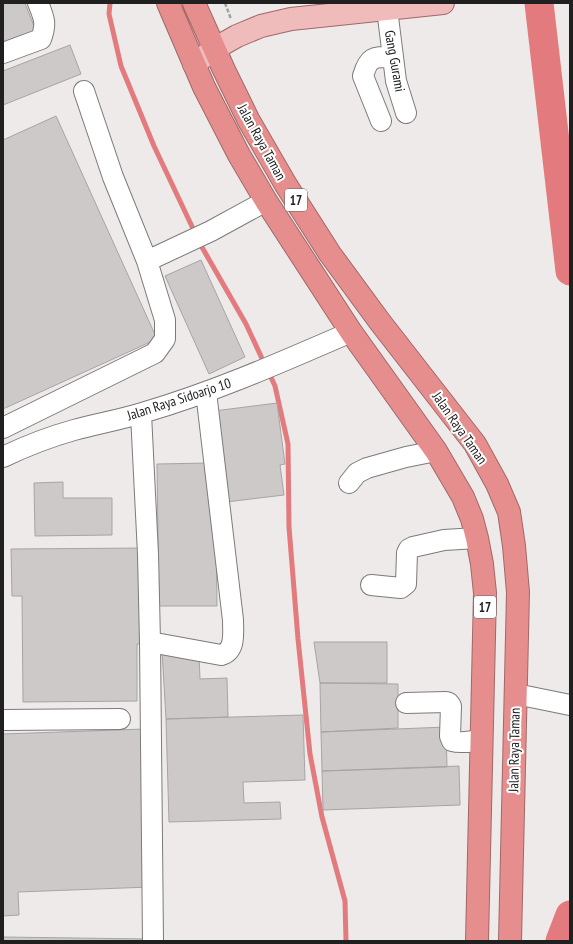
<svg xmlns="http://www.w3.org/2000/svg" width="573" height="944" font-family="'PT Sans Narrow',sans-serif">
<rect width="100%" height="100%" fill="#edeae9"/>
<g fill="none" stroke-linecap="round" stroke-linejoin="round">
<path stroke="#e37b7e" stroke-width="5" d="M110 3 109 14 121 66 154 146 196 235
M199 242 246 324 265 365
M269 373 275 386 288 444 289 527 298 639 310 754 322 817 345 901 346 941"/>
<path stroke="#e37b7e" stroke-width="29" d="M539 3 570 271
M560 941 570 915"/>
</g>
<path fill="#cdc9c9" stroke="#a7a4a4" d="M3 3H25L37 34 3 47Z
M70 45 81 74 3 105V71Z
M56 116 157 339 3 409V140Z
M201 260 245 357 209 374 165 276Z
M277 403 285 464 280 465 284 495 226 502 214 411Z
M209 463 216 521 217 606H159L157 464Z
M63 482V498H112V535L35 536 34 483Z
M147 548 148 644H137V701L23 702 22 596H12L11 549Z
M314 642H387V683H320Z
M162 650 199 655 200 679 227 678 228 717 166 719Z
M320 683 398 684V728L321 732Z
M303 715 305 780 243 782 244 803 280 802 281 819 169 822 166 719Z
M446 727 447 767 322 771 321 732Z
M145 729 150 887 18 892 19 915 3 916V734Z
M459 766 460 805 323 810 322 771Z
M3 937 149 939V941H3Z"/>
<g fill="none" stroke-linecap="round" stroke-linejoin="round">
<g stroke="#7d7a7a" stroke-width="22">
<path id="minor" d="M387 9 396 81 406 113
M3 53 41 39C47 23 44 18 38 3
M84 91 113 177 147 261 211 231 266 201
M381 121 363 76C369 56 373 57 393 57
M141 414 148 554 150 642 153 941
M3 428 155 353 165 339V320L147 261
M3 457C26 446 49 437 74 430 96 424 119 420 142 413 214 392 282 362 351 332
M349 483 357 473 367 468 406 457 436 451
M371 585 401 588 406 584 407 553 409 549 413 547 444 540 477 538
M150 642 221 655C236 651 233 633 233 620L206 392
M516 694 570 705
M406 703 446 702 449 703 451 706 450 736 452 741C462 744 472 741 482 740
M3 720 120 719"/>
</g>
<g stroke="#a16868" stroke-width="24">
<path id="major" d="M194 64 214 49 237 36 261 26 291 19 443 3"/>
</g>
<g stroke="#a16868" stroke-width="24">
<path id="highway" d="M168 3 204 87 239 155 266 201 351 332 436 451 463 497 472 519 477 538 482 564 485 593 477 941
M194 3 224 70 249 121 286 185 330 254 380 322 475 444 497 484 509 512 514 546 518 592 510 941"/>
</g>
<path stroke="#a3a1a0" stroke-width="2.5" stroke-dasharray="4 2" stroke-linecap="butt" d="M225 3 231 19"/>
<use href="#minor" stroke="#fff" stroke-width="20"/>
<use href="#major" stroke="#f0bbbb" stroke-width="22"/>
<use href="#highway" stroke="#e68e8e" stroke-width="22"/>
</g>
<g text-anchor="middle" stroke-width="4" stroke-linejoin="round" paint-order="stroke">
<g fill="#fff" stroke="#646363" stroke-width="1">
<rect x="285" y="189" width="22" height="22" rx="3"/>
<rect x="474" y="596" width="22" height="22" rx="3"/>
</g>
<g font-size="13" font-weight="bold" fill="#212020">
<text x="296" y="205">17</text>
<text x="485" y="612">17</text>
</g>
<g font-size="14" fill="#212020" stroke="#fff">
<text transform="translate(395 61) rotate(80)" y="5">Gang Gurami</text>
<text transform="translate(262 142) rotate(61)" y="5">Jalan Raya Taman</text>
<text transform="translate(179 399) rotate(-18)" y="5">Jalan Raya Sidoarjo 10</text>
<text transform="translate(460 428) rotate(55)" y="5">Jalan Raya Taman</text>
<text transform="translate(514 750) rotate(-89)" y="5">Jalan Raya Taman</text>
</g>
</g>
<rect width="573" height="944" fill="none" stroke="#212020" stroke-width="8"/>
</svg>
